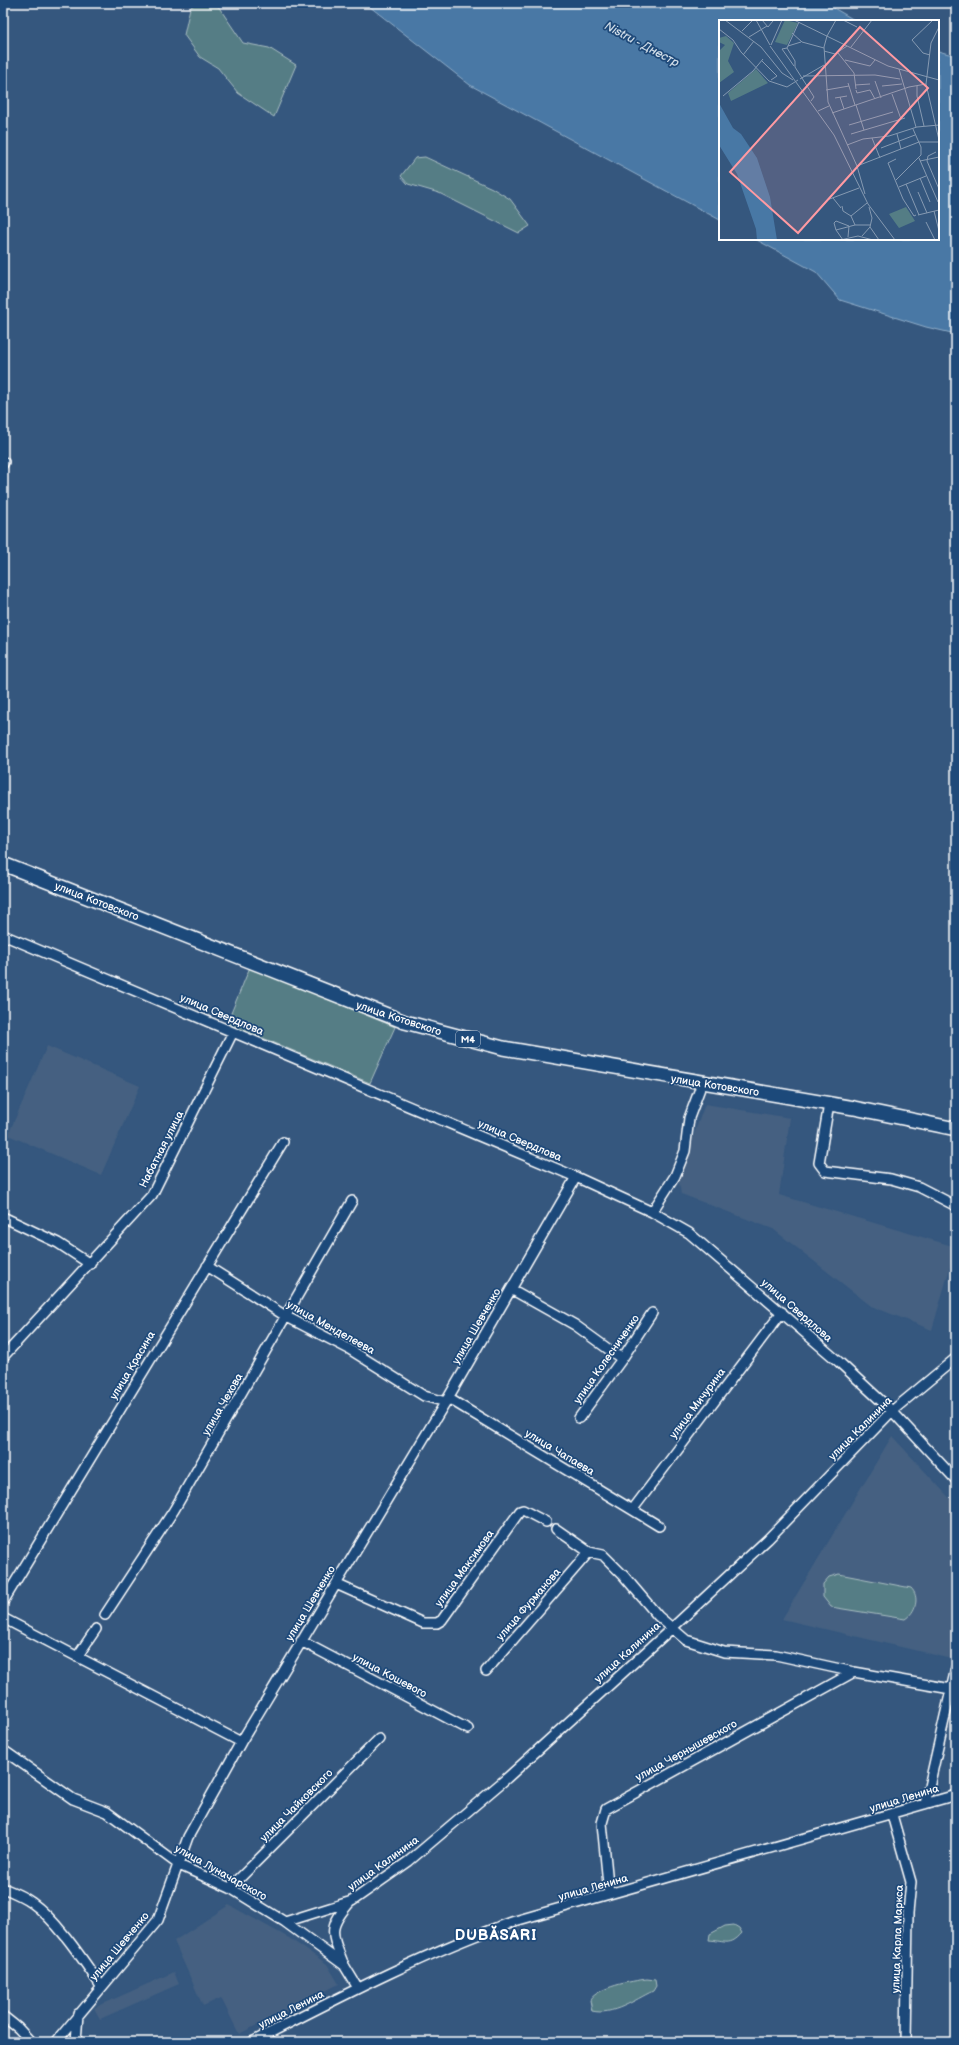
<svg xmlns="http://www.w3.org/2000/svg" width="959" height="2045" font-family="'Balsamiq Sans',sans-serif">
<rect width="100%" height="100%" fill="#35577e"/>
<filter id="ink" filterUnits="userSpaceOnUse"><feTurbulence type="fractalNoise" baseFrequency=".025" numOctaves="2"/><feDisplacementMap in="SourceGraphic" scale="8" xChannelSelector="R" yChannelSelector="G"/><feConvolveMatrix kernelMatrix="1 2 1 2 8 2 1 2 1" color-interpolation-filters="sRGB"/></filter>
<g filter="url(#ink)">
<path fill="#446081" d="M47 1046 140 1086 101 1175 8 1135Z
M705 1104 790 1118 779 1195 956 1247 932 1330 871 1306 773 1229 681 1194 678 1177Z
M892 1436 956 1505V1657L952 1659 782 1619Z
M229 1905 289 1938 327 1964 339 1984 239 2034 221 1998 203 2006 174 1941Z
M174 1972 179 1984 100 2019 94 2008Z"/>
<path fill="#547d85" stroke="#aabec2" d="M196 3H216L243 43 269 48 296 65 274 117 238 93 218 68 200 57 184 35 190 8Z
M425 157 492 188 510 199 530 226 519 233 439 193 408 184 401 176 415 158Z
M250 967 395 1027 370 1083 227 1023Z
M839 1574 911 1588C920 1597 916 1612 905 1619L831 1607 823 1597V1584L829 1577Z
M734 1925 739 1928 742 1933C730 1947 725 1941 709 1940L710 1934 725 1926Z
M647 1979 655 1980 656 1986 653 1991C634 2000 613 2016 592 2011L590 2000C598 1987 631 1981 647 1979Z"/>
<path fill="#4878a5" stroke="#91aec9" d="M365 3H825L856 21H720V220L470 85Z
M938 51 956 56V334L926 327 840 300 816 272 755 239H938Z"/>
<g fill="none" stroke-linecap="round" stroke-linejoin="round">
<g stroke="#fff" stroke-width="12">
<path id="minor" d="M3 464 4 462
M3 935 576 1177 652 1212 689 1233 839 1362 892 1411 956 1480
M829 1104 819 1163 825 1171 891 1179 919 1187 956 1206
M652 1212 675 1176 685 1151 689 1118 702 1083
M3 1217 58 1243 90 1264
M207 1266 287 1317 349 1349 424 1396 446 1402
M511 1289 575 1325 622 1359
M3 1357 152 1195 233 1032
M448 1398 659 1526
M579 1418 622 1359 652 1313
M633 1509 782 1312
M556 1529 589 1552 603 1555 624 1576 658 1616 686 1640 724 1652 776 1655 854 1672 951 1689
M336 1584 423 1623H437L442 1620 520 1511 523 1510 546 1522
M3 1602 283 1142
M105 1615 174 1510 352 1201
M3 1618 241 1742
M301 1641 468 1729
M77 1657 96 1629
M486 1671 589 1552
M3 1750 73 1799 107 1812 179 1865 230 1888 285 1922 344 1965 358 1988
M925 1804 956 1668
M892 1815 911 1882 908 1913 906 2042
M3 1888C13 1892 23 1896 31 1902 57 1920 83 1960 101 1986
M230 1888 379 1739
M609 1894 602 1823 606 1809 854 1672
M285 1922 352 1901 409 1861 507 1778 671 1629 768 1539 892 1411 956 1358
M344 1965C331 1933 327 1928 351 1901
M3 2016 18 2028 31 2042
M56 2042 158 1920 188 1837 241 1742 448 1398 576 1177
M76 2042 78 2014
M252 2042C338 1998 424 1953 515 1921L956 1795"/>
</g>
<g stroke="#fff" stroke-width="16">
<path id="highway" d="M3 864 405 1022 503 1048 854 1108 956 1129"/>
</g>
<use href="#minor" stroke="#1f4a7a" stroke-width="9"/>
<use href="#highway" stroke="#1f4a7a" stroke-width="13"/>
</g>
</g>
<g text-anchor="middle" stroke-width="3.5" stroke-linejoin="round" paint-order="stroke">
<rect fill="#1f4a7a" stroke="#bcc9d7" stroke-width="1" x="456" y="1031" width="24" height="16" rx="3"/>
<g font-size="10" font-weight="bold" fill="#fff">
<text x="468" y="1043">M4</text>
</g>
<g font-size="11" fill="#fff" stroke="#1f4a7a">
<text transform="translate(97 901) rotate(21)" y="4">улица Котовского</text>
<text transform="translate(222 1014) rotate(23)" y="4">улица Свердлова</text>
<text transform="translate(399 1018) rotate(18)" y="4">улица Котовского</text>
<text transform="translate(715 1085) rotate(9)" y="4">улица Котовского</text>
<text transform="translate(520 1140) rotate(23)" y="4">улица Свердлова</text>
<text transform="translate(161 1149) rotate(-63)" y="4">Набатная улица</text>
<text transform="translate(797 1310) rotate(41)" y="4">улица Свердлова</text>
<text transform="translate(476 1326) rotate(-60)" y="4">улица Шевченко</text>
<text transform="translate(331 1327) rotate(29)" y="4">улица Менделеева</text>
<text transform="translate(606 1359) rotate(-55)" y="4">улица Колесниченко</text>
<text transform="translate(132 1365) rotate(-59)" y="4">улица Красина</text>
<text transform="translate(697 1403) rotate(-53)" y="4">улица Мичурина</text>
<text transform="translate(222 1404) rotate(-60)" y="4">улица Чехова</text>
<text transform="translate(860 1428) rotate(-45)" y="4">улица Калинина</text>
<text transform="translate(560 1452) rotate(31)" y="4">улица Чапаева</text>
<text transform="translate(464 1568) rotate(-54)" y="4">улица Максимова</text>
<text transform="translate(310 1603) rotate(-59)" y="4">улица Шевченко</text>
<text transform="translate(528 1604) rotate(-49)" y="4">улица Фурманова</text>
<text transform="translate(627 1652) rotate(-42)" y="4">улица Калинина</text>
<text transform="translate(390 1675) rotate(28)" y="4">улица Кошевого</text>
<text transform="translate(686 1750) rotate(-29)" y="4">улица Чернышевского</text>
<text transform="translate(904 1798) rotate(-17)" y="4">улица Ленина</text>
<text transform="translate(296 1805) rotate(-45)" y="4">улица Чайковского</text>
<text transform="translate(383 1863) rotate(-36)" y="4">улица Калинина</text>
<text transform="translate(221 1872) rotate(29)" y="4">улица Луначарского</text>
<text transform="translate(593 1887) rotate(-16)" y="4">улица Ленина</text>
<text transform="translate(897 1939) rotate(-88)" y="4">улица Карла Маркса</text>
<text transform="translate(119 1946) rotate(-50)" y="4">улица Шевченко</text>
<text transform="translate(291 2009) rotate(-27)" y="4">улица Ленина</text>
</g>
<g font-size="12" font-style="italic" fill="#d1dde8" stroke="#1f4a7a">
<text transform="translate(642 44) rotate(28)" y="4">Nistru - Днестр</text>
</g>
<g font-size="15" font-weight="bold" letter-spacing="1" fill="#fff" stroke="#1f4a7a">
<text x="496" y="1940">DUBĂSARI</text>
</g>
</g>
<g transform="translate(719 20)">
<rect width="220" height="220" fill="#35577e"/>
<path d="M66 0 79 3 68 25 56 22ZM7 16 15 23 9 41 15 52 0 63V31L6 25 0 22V18ZM37 49 49 63 12 81 9 73ZM187 187 196 201 180 208 170 194Z" fill="#547d85"/>
<path d="M0 83 14 108 22 114 38 138 51 177 58 220H38L37 209 18 154 0 125Z" fill="#4878a5"/>
<path fill="none" stroke="#869ab2" stroke-width="1" d="M6 0 42 27 63 53 74 60M37 0 51 25M43 0 49 7 54 1M75 0 169 46 220 60M117 0 108 16 105 27 109 82 138 146 146 174M124 0 138 7M220 7 212 23 207 64 220 120M0 9 14 20 22 32 50 61 68 67 79 60M23 11 34 0M73 13 83 22 105 28M30 17 48 6M52 25 63 0M51 26 115 115 149 184 176 220M69 26 82 22M132 27 153 0M68 28 80 2M105 31 116 34 128 26M119 33 135 53 137 69M24 35 35 21M211 35 204 33 193 20 214 0M126 40 151 46 156 40M43 41 58 56 52 60M75 46 63 29 68 28 76 41V47L95 77 92 81M180 49 197 107M84 56 156 55 181 59M81 59 105 45M156 61 162 78M129 63 136 85M136 65 151 64M163 66 183 64M198 66V76L205 106M107 70 130 66M137 70 138 73 151 70 156 79M173 74 182 99M4 76 34 51 44 39M121 77 125 89M116 78 128 76M137 85 145 110M99 91 110 86M113 93 190 67 207 64M130 105 174 92M132 114 186 98M178 114 182 129M153 118 161 138M128 125 144 119 170 116 198 107 220 105M162 128 196 115M200 138 219 182M177 139 169 143 184 179 195 196 197 195M201 141 220 137M208 141 220 169M208 141 209 136 217 132M138 146 200 122H220M201 158 211 182M177 160 202 135V127L194 109M187 164 200 195M180 167 207 156M199 172 208 193M114 178 122 188M108 180 140 168M123 186 124 191 132 196M150 187 153 198 151 207 160 220M215 191 220 211M199 195 220 190M207 202 216 220M136 205 132 196 148 183M117 210 115 203 117 201 130 206 129 217M143 216 151 207M121 220 139 216 154 220M124 220 117 210 136 205H151"/>
<path fill="#ff9aa2" fill-opacity="0.15" stroke="#ff9aa2" stroke-width="2" d="M141 7 209 68 79 213 11 152Z"/>
<rect width="220" height="220" fill="none" stroke="#fff" stroke-width="2"/>
</g>
<rect width="959" height="2045" fill="none" stroke="#1f4a7a" stroke-width="16"/>
<rect x="8" y="8" width="943" height="2029" fill="none" stroke="#fff" stroke-width="1.5" filter="url(#ink)"/>
</svg>
